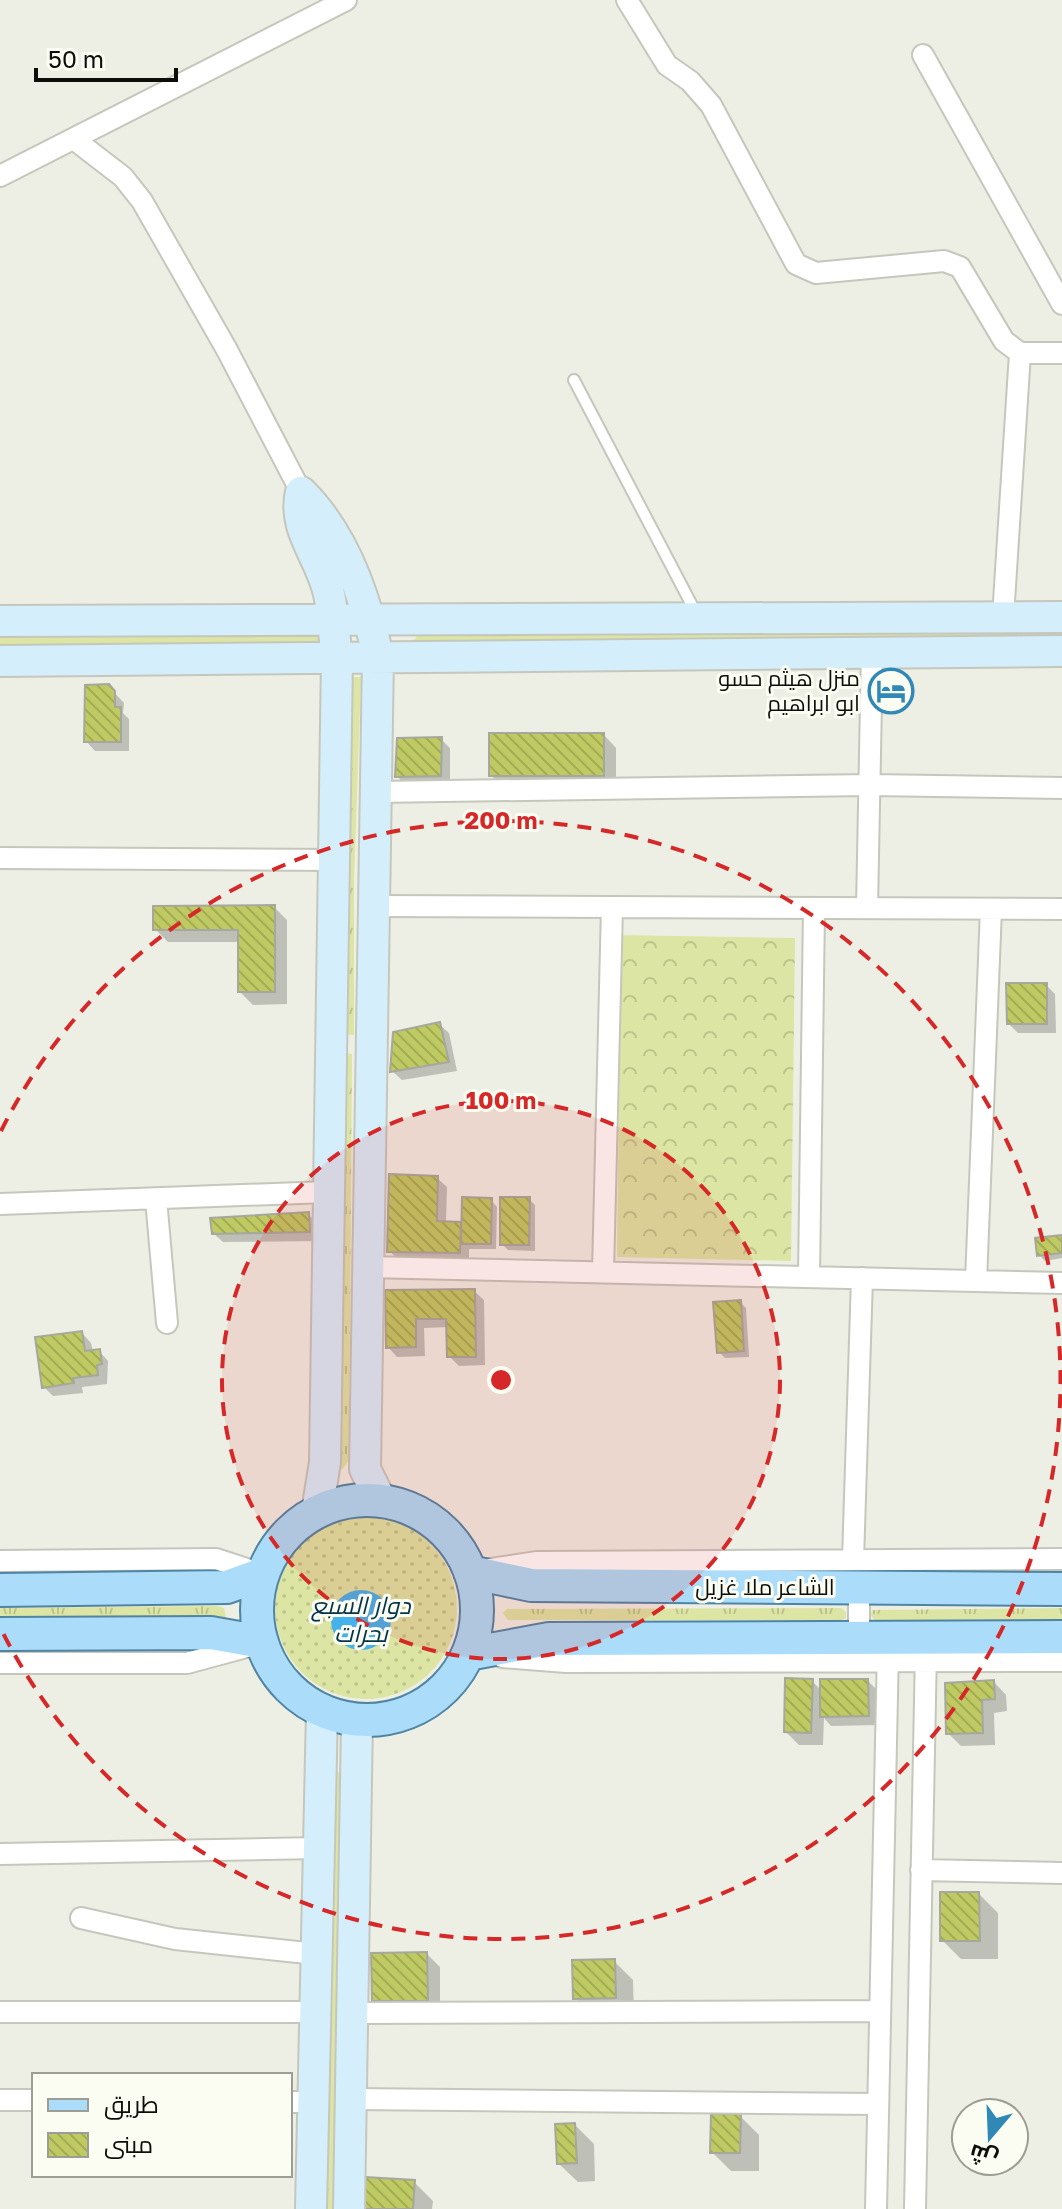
<svg xmlns="http://www.w3.org/2000/svg" width="1062" height="2209" font-family="'Golos Text',Cairo,sans-serif">
<defs>
<pattern id="grass-tufts" width="24" height="20" patternUnits="userSpaceOnUse" patternTransform="scale(2)"><rect width="24" height="20" fill="#dce5a3"/><path d="M3 7l-1-3M5 7V3M7 7l1-3M15 17l-1-3M17 17v-4M19 17l1-3" fill="none" stroke="#bcc38b"/></pattern>
<pattern id="forest-crowns" width="20" height="18" patternUnits="userSpaceOnUse" patternTransform="scale(2)"><rect width="20" height="18" fill="#dce5a3"/><path d="M2 6a3 3 0 1 1 6 0M12 15a3 3 0 1 1 6 0" fill="none" stroke="#bcc38b"/></pattern>
<pattern id="garden-dots" width="8" height="8" patternUnits="userSpaceOnUse" patternTransform="scale(2)"><rect width="8" height="8" fill="#dce5a3"/><path d="M2 2h.1M6 6h.1" fill="none" stroke="#bcc38b" stroke-width="1.8" stroke-linecap="round"/></pattern>
<pattern id="building-back-hatch" width="6" height="6" patternUnits="userSpaceOnUse" patternTransform="scale(2)"><rect width="6" height="6" fill="#bfca63"/><path d="M-1 5l2 2M0 0l6 6M5-1l2 2" fill="none" stroke="#a3ac55"/></pattern>
</defs>
<rect width="100%" height="100%" fill="#eeefe4"/>
<path fill="url(#grass-tufts)" d="M1062 631V642L419 644 414 640 419 634Z
M0 634H325L326 646 0 648Z
M349 677H361L354 881V1035L344 1034Z
M339 1053 352 1054 349 1460 342 1470 336 1455Z
M217 1606 224 1608 226 1617 0 1620V1608Z
M841 1608 846 1612V1618L841 1620H508L503 1613 507 1609Z
M1062 1608V1620L875 1621 870 1614 873 1610Z
M334 1767 340 1774 333 2209H323Z"/>
<path fill="url(#forest-crowns)" d="M621 935 795 938 791 1261 617 1257Z"/>
<path fill="url(#garden-dots)" d="M275 1608a91 91 0 1 1 182 0a91 91 0 1 1-182 0Z"/>
<path fill="#45b2ec" d="M331 1620a30 30 0 1 1 60 0a30 30 0 1 1-60 0Z"/>
<path fill="#0003" d="M108 686 124 703 123 713 129 719V751H95L86 741Z
M604 735 616 748V788H504L491 775Z
M441 739 450 748V785L406 786 397 776Z
M274 907 287 920V1004L253 1005 240 992V942H168L155 929Z
M1046 985 1055 994 1056 1033H1018L1009 1024Z
M439 1024 449 1033 457 1071 402 1080 392 1071Z
M437 1178 447 1187 446 1223 463 1227 491 1200 497 1207 496 1249H469V1262L399 1260 389 1251Z
M529 1199 535 1205V1251L508 1250 502 1244Z
M308 1214 318 1224 319 1241 223 1242 213 1233Z
M1062 1237V1258L1045 1261 1039 1255Z
M474 1291 484 1300 485 1365 459 1366 449 1356V1327L424 1328 425 1356 397 1357 388 1347 387 1292Z
M740 1302 746 1308 749 1357 725 1358 719 1352Z
M82 1333 91 1343 93 1352 99 1351 108 1361 107 1384 82 1387 83 1393 53 1396 44 1387Z
M812 1681 822 1691 868 1681 877 1690 878 1725 831 1726 824 1718 823 1745H799L786 1732Z
M994 1682 1006 1695 1007 1711 994 1713 995 1745 961 1746 948 1733Z
M979 1894 998 1913V1959H961L942 1940Z
M427 1954 440 1967V2013H387L374 2001Z
M614 1961 633 1980 634 2016 594 2017 575 1998Z
M740 2116 759 2135V2171H731L712 2152Z
M575 2125 594 2144 595 2181 578 2182 558 2163Z
M220 2175H257V2178H223Z
M414 2182 433 2201 432 2209H365Z"/>
<path fill="url(#building-back-hatch)" stroke="#a6a89e" stroke-width="2" d="M109 684 115 691V707H121V742H84L85 685Z
M489 733H604V776H489Z
M442 737 441 776 395 777 397 738Z
M275 905V992H238V930H153V906Z
M1006 983H1047V1024H1007Z
M440 1022 449 1062 390 1072 393 1032Z
M389 1174 438 1176 437 1221 461 1222 460 1253 387 1252Z
M462 1197 492 1198 491 1244H461Z
M500 1197H530L529 1245H500Z
M309 1212 310 1232 212 1234 210 1218Z
M1062 1235V1253L1037 1256 1035 1238Z
M475 1289 476 1357H447L446 1319H416V1347L386 1348 385 1290Z
M741 1300 744 1351 717 1353 713 1302Z
M82 1331 85 1351 100 1349 102 1364 97 1365 98 1375 73 1378 74 1383 42 1388 35 1337Z
M785 1678 813 1679 811 1733 784 1732Z
M820 1679H868L869 1716 820 1717Z
M994 1680 995 1699 982 1700 983 1733 946 1734 945 1683Z
M940 1892H979L980 1941H940Z
M427 1952 428 2001H372L371 1953Z
M615 1959 616 1998 573 1999 572 1960Z
M711 2114H741L740 2153H710Z
M575 2123 577 2163 557 2164 555 2124Z
M365 2177 415 2180 413 2209H363Z"/>
<g fill="none" stroke-linecap="round" stroke-linejoin="round">
<g stroke="#c5c7bc" stroke-width="14">
<path id="service" d="M574 380 696 613"/>
</g>
<g stroke="#c5c7bc" stroke-width="24">
<path id="minor" d="M627 0 667 65 690 81 711 105 796 264 816 273 944 261 960 267 1004 341 1020 353H1062
M923 55 1062 304
M75 140 123 177 142 201 227 350 301 492
M0 176 346 0
M1003 617 1020 353
M376 792 870 785 1062 788
M0 858 333 860
M374 906 1062 909
M867 908 872 651
M156 1199 167 1323
M0 1204 327 1192
M367 1267 1062 1283
M603 1272 612 907
M809 1277 814 908
M976 1281 991 909
M853 1560 862 1278
M0 1561 216 1559 262 1574
M490 1569 537 1562 1062 1559
M859 1588V1637
M502 1657 566 1662 1062 1661
M0 1663H187L250 1646
M0 1854 318 1848
M921 1870 1062 1873
M81 1918 175 1939 316 1954
M0 2012H314
M352 2013 880 2011
M351 2099 878 2104
M0 2100H34
M290 2102H312
M876 2209 888 1649
M915 2209 926 1649"/>
</g>
<g stroke="#c5c7bc" stroke-width="34">
<path id="secondary" d="M301 492C345 535 366 598 378 657L365 1469 381 1501
M301 492C292 530 321 557 329 594 333 614 334 636 337 657L325 1462 317 1512
M0 621 1062 617
M0 661 1062 651
M311 2209 322 1710
M349 2209 357 1720"/>
</g>
<g stroke="#4f85a3" stroke-width="36">
<path id="primary" d="M257 1610a110 110 0 1 1 220 0a110 110 0 1 1-220 0Z
M470 1572 531 1585 1062 1589
M0 1590 227 1587 263 1574
M0 1634 211 1633 262 1642
M468 1654 549 1639 1062 1637"/>
</g>
<use href="#service" stroke="#fff" stroke-width="10"/>
<use href="#minor" stroke="#fff" stroke-width="20"/>
<use href="#secondary" stroke="#d5eefc" stroke-width="30"/>
<use href="#primary" stroke="#abdcf9" stroke-width="32"/>
</g>
<circle cx="501" cy="1380" r="279" fill="#d62828" fill-opacity=".12"/>
<g fill="none" stroke="#d62828" stroke-width="4" stroke-dasharray="14 10">
<circle cx="501" cy="1380" r="279"/>
<path d="M1 1131A559 559 0 1 1 1 1629"/>
</g>
<defs>
<g id="hotel-ring" transform="scale(2.3)"><circle r="9.5" fill="#fbfdf2" stroke="#2f88b6" stroke-width="1.5"/><path d="M-6-4.5h1.5V1H6V5H4.5V3h-9V5H-6ZM-4 0a1.8 1.8 0 1 1 3.6 0ZM.5 0V-2.5h3Q6-2.5 6 0Z" fill="#2f88b6"/></g>
</defs>
<g fill-rule="evenodd">
<use href="#hotel-ring" x="891" y="691"/>
</g>
<g text-anchor="middle" stroke-width="6" stroke-linejoin="round" paint-order="stroke">
<g font-size="22" fill="#0d0e0a" stroke="#fbfdf2" text-anchor="end">
<text x="860" y="686">منزل هيثم حسو<tspan x="860" dy="25">ابو ابراهيم</tspan></text>
</g>
<g font-size="22" fill="#0d0e0a" stroke="#fbfdf2">
<text x="765" y="1595">الشاعر ملا غزيل</text>
</g>
<g font-size="24" font-style="italic" fill="#03344b" stroke="#fbfdf2">
<text x="361" y="1614">دوار السبع<tspan x="361" dy="28">بحرات</tspan></text>
</g>
</g>
<circle cx="501" cy="1380" r="12" fill="#d62828" stroke="#fbfdf2" stroke-width="4"/>
<g font-size="24" text-anchor="middle" font-weight="bold" fill="#d62828" stroke="#fbfdf2" stroke-width="6" stroke-linejoin="round" paint-order="stroke">
<text x="501" y="829">200 m</text>
<text x="501" y="1109">100 m</text>
</g>
<rect x="32" y="2073" width="260" height="104" fill="#fbfdf2" stroke="#9c9d95" stroke-width="2"/>
<rect x="48" y="2099" width="40" height="12" fill="#abdcf9" stroke="#9c9d95" stroke-width="2"/>
<text x="104" y="2113" font-size="24" fill="#0d0e0a">طريق</text>
<rect x="48" y="2133" width="40" height="24" fill="url(#building-back-hatch)" stroke="#9c9d95" stroke-width="2"/>
<text x="104" y="2153" font-size="24" fill="#0d0e0a">مبنى</text>
<g transform="translate(990 2137) rotate(199)"><circle r="38" fill="#fbfdf2" stroke="#9c9d95" stroke-width="2"/>
<path d="M0-6L14 30L0 20L-14 30Z" fill="#2f88b6"/>
<text y="-12" font-size="22" font-weight="bold" text-anchor="middle" fill="#0d0e0a">ش</text>
</g>
<path d="M36 68v12h140v-12" fill="none" stroke="#0d0e0a" stroke-width="4"/>
<text x="48" y="68" font-size="24" fill="#0d0e0a" stroke="#fbfdf2" stroke-width="6" paint-order="stroke">50 m</text>
</svg>
